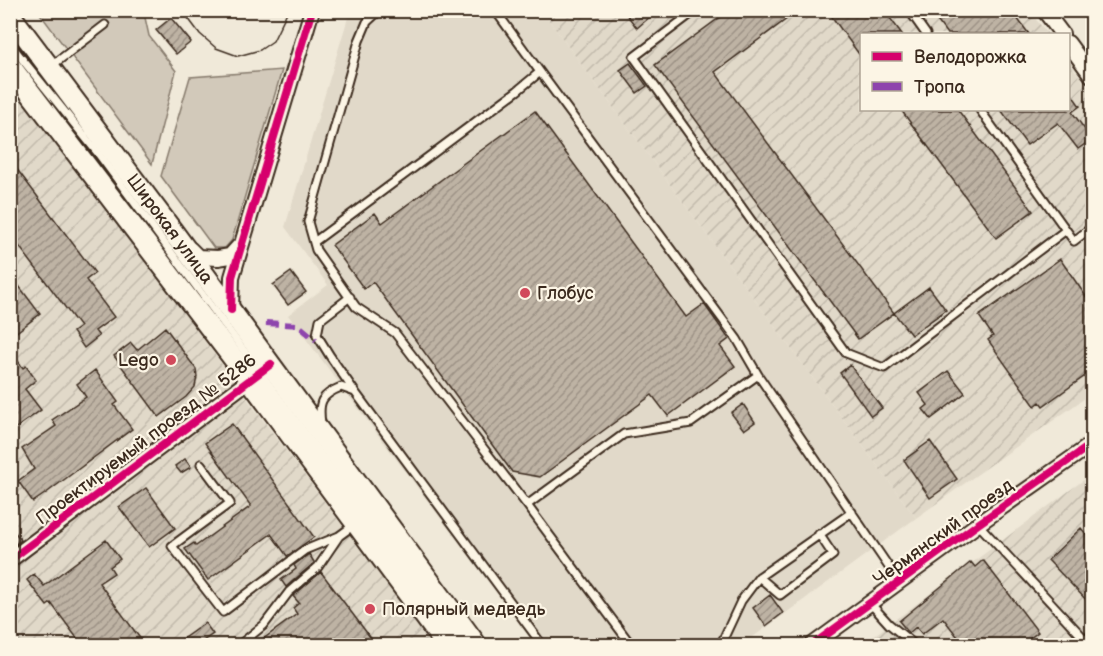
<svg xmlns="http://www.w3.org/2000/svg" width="1103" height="656" font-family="'Balsamiq Sans',sans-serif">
<defs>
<pattern id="industrial-furrows" width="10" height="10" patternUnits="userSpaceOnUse" patternTransform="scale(1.5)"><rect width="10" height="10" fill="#e1d9c9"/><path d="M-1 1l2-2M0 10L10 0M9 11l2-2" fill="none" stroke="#c2baac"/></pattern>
<pattern id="building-hatch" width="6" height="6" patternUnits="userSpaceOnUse" patternTransform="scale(1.5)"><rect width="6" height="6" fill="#beb3a4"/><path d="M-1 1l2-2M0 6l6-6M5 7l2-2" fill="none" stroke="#9c9285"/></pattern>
</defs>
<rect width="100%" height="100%" fill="#f0e9d9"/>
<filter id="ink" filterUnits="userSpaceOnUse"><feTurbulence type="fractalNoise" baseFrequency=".0167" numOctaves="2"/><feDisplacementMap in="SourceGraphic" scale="12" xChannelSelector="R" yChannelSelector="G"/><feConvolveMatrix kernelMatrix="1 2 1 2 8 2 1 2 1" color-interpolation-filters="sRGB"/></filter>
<g filter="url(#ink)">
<path fill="#e1d9c9" d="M350 11H542L916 518 742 645H536L288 315 328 285 285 227Z"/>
<path fill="url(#industrial-furrows)" d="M542 11H1029L1048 34H862V110H1068L1069 62 1092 93V393L916 518Z
M10 77 254 408 432 645H11Z
M1092 473V645L860 646 1089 476Z"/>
<path fill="#d2c9ba" stroke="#867a6c" stroke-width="1.5" d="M142 10 144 13 149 36 176 71 152 164 38 11Z
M282 70 232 240 225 248H214L161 176 190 77Z"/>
<path fill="url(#building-hatch)" stroke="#3b2a1e" stroke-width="1.5" d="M623 10H658L637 28Z
M730 10H799L715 72 894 313 858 339 655 65Z
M827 10H884L902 34H861V57Z
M929 10H1011L1029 34H947Z
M171 18 191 42 176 54 156 30Z
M630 63 647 86 637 93 620 70Z
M1068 89 1080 106 1072 112 1092 139 1078 149 1058 123 1027 145 1001 110H1068Z
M901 110H958L1033 211 996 238Z
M535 111 686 317 704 304 729 339 720 346 735 366 668 416 652 395 540 477 512 472 373 282 364 289 332 245 375 213 382 223Z
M10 160 95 273 86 280 114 317 95 331 99 336 84 348 73 332 80 327 10 234Z
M1060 259 1092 305V371L1043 406 1040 402 1035 406 988 340 993 336 979 316Z
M291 272 306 292 288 305 273 285Z
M10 274 40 314 10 337Z
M929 287 946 310 911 335 894 313Z
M165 327 196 369 197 377 195 387 186 397 159 417 114 356 131 343 137 350Z
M10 350 23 368 26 366 36 380 25 389 41 410 10 432Z
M850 365 882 408 871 416 840 373Z
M95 370 118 402 114 405 132 429 49 491 33 502 18 481 34 469 22 449 56 426 52 420 86 397 77 384Z
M948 371 965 393 931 419 923 409 928 405 919 393Z
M743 404 755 422 744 430 731 413Z
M232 424 314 537 287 556 271 534 208 580 185 549 194 543 196 546 251 506 205 443Z
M930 441 957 479 930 498 904 460Z
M185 459 191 467 181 473 175 466Z
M146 488 175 528 149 547 119 507Z
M10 526 21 540 10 548Z
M1081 528 1092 541V606L1048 560Z
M106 540 120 559 110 567 114 573 99 583 145 645H82L51 603 47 606 27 580 34 574 44 586Z
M309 554 314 562V563L286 587 281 580 296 569 294 565Z
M983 560 1038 632 1021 645H964L943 618 922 634 916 627 909 633 899 621 971 562 975 567Z
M321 572 376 645H255L297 614 293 608 299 603 293 596Z
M770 595 783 613 766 626 753 608Z
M205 623 213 634 197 645H174Z"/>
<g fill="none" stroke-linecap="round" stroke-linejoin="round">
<g stroke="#3b2a1e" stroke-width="11">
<path id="service" d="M380 10 367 22 359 41 308 222 316 250 356 307 395 333 527 505 624 434 691 423 758 375 899 582
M696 10 634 57 846 353 884 368 1066 230
M909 10 926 34
M10 44 97 152 462 646
M50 67 105 25
M540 72 737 339 758 375
M980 110 1074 241 1092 227
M314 242 517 91 540 72 495 10
M350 297 320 320 317 335 330 356 355 392 543 646
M321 423C318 402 321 395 341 387L355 392
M201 464 230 503 172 546 223 612 305 550 339 536
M527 505 632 646
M978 524 1091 646
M759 577 780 595 833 555 819 534
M870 603 889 624 916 646
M238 646 264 625 289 592 318 567 339 536 354 525
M720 646 741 601 759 577 852 512"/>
</g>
<g stroke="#3b2a1e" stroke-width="18">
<path id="minor" d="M1044 10 1062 34
M1068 43 1092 76
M190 249 198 257 218 258 230 256 240 245
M231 310 232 277 312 10
M10 560 271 364
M811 646 978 524 1092 444"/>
</g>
<g stroke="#3b2a1e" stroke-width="24">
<g id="secondary">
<path id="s1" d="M10 15 173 232 477 646"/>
<path d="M10 66 250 380 447 646"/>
</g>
</g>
<use href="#service" stroke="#fcf5e5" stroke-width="7"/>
<use href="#minor" stroke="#fcf5e5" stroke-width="14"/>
<use href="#secondary" stroke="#fcf5e5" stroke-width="20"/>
<path stroke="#3b2a1e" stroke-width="1.5" d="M182 10 200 34 216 48 238 56 260 50 273 41 288 10"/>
<path stroke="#8e44ad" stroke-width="6" stroke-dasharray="12 6" stroke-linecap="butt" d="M266 323 298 325 316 340"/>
<g stroke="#fcf5e5" stroke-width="11">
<path id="cycleway" d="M231 310 232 277 312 10
M10 560 271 364
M811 646 978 524 1092 444"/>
</g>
<use href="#cycleway" stroke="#d6006c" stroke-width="8"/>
</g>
</g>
<g fill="#d1495b" stroke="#fcf5e5" stroke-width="2">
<circle cx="525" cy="293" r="6"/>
<circle cx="171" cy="360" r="6"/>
<circle cx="370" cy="609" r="6"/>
</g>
<g text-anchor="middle" stroke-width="4.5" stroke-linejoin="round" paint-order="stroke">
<g font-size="18" fill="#3b2a1e" stroke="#fcf5e5">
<text dy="6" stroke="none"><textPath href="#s1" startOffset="267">Широкая улица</textPath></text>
<text transform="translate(146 439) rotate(-37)" y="6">Проектируемый проезд № 5286</text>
<text transform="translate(943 532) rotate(-36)" y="6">Чермянский проезд</text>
</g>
<g font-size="18" fill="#3b2a1e" stroke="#fcf5e5" text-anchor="start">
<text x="537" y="299">Глобус</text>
<text x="159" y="366" text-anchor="end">Lego</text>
<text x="382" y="615">Полярный медведь</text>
</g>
</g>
<rect width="1103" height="656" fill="none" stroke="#fcf5e5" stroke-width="36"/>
<rect x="18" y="18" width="1067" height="620" fill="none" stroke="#3b2a1e" stroke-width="2" filter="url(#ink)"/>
<rect x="860" y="33" width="210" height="78" fill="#fcf5e5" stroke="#afa495" stroke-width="1.5"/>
<rect x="872" y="52" width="30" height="9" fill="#d6006c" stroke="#afa495" stroke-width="1.5"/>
<text x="914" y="63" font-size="18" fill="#3b2a1e">Велодорожка</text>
<rect x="872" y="82" width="30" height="9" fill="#8e44ad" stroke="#afa495" stroke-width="1.5"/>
<text x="914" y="93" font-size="18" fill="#3b2a1e">Тропа</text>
</svg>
